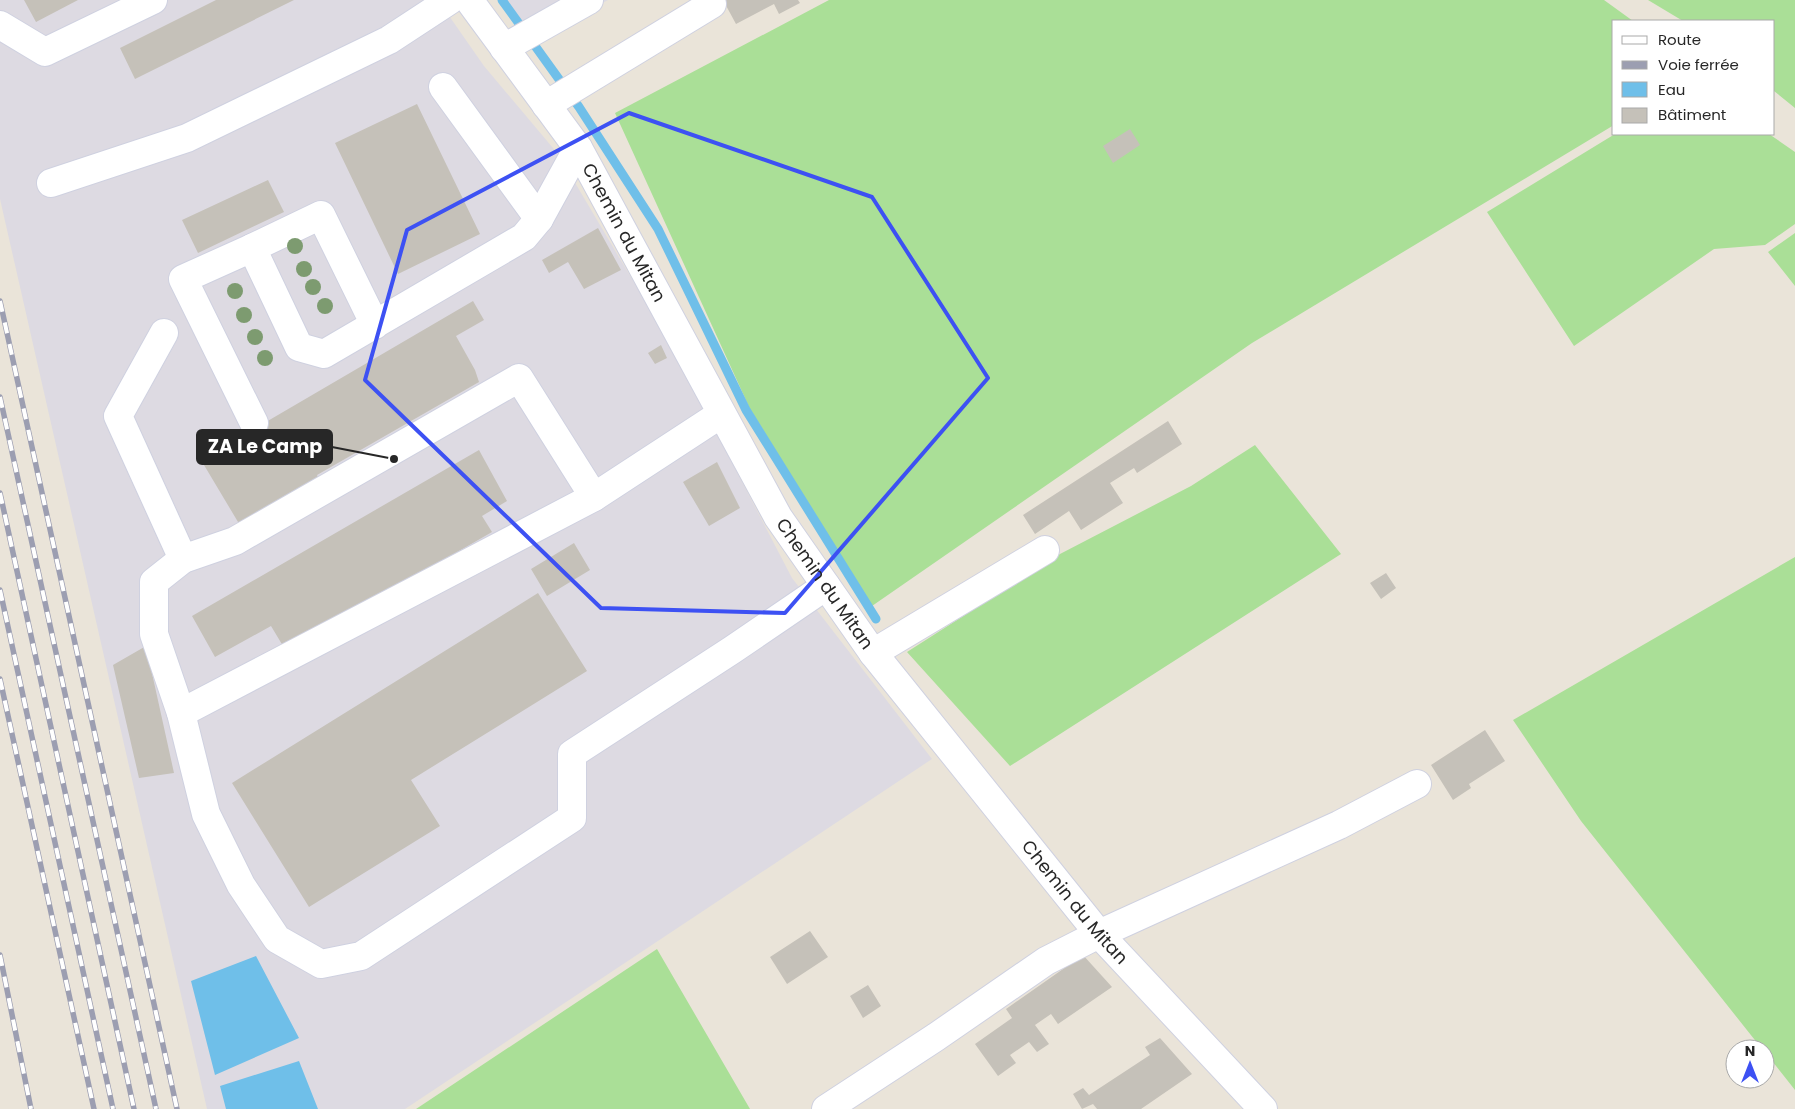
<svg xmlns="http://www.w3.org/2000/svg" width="1795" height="1109" font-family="Poppins,sans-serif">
<rect width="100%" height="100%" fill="#eae4d9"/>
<path fill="#dddae2" d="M0 0H438L484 66 558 154 668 340 792 578 932 759 405 1109H207L0 199Z
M507 0H608L535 39Z"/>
<path fill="#aadf97" d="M829 0H1604L1633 21H1614V125L1252 343 872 606 750 409 615 113Z
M1648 0H1795V108L1774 91V21H1683Z
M1615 134H1769L1795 152V224L1765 245 1714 249 1574 346 1487 212Z
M1795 233V286L1768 252Z
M1255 445 1341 554 1010 766 907 652 1060 554 1191 486Z
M1795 557V1090L1765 1052V1049H1762L1581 821 1513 720Z
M657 949 750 1109H416Z"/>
<path fill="#6fbfe9" d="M256 956 299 1038 215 1075 191 981Z
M299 1061 318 1109H226L220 1086Z"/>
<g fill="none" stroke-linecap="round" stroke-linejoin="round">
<path stroke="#6fbfe9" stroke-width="9" d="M502 0 579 107 658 229 746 410 876 619"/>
</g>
<path fill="#c5c1b9" d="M24 0H78L36 22Z
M216 0H294L135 79 120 48Z
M723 0H798L800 3 779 14 774 4 736 24Z
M417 104 480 234 398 274 335 143Z
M1130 129 1140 145 1113 163 1103 146Z
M268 180 284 212 198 253 182 220Z
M598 228 621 270 584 289 568 262 549 273 542 260Z
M473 301 484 320 456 336 475 370 479 382 317 475 319 480 241 527 201 460Z
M661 345 667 358 655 364 648 353Z
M1168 421 1182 444 1137 473 1134 468 1110 483 1123 503 1081 530 1069 511 1035 534 1023 515Z
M479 450 507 501 482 516 492 532 286 651 271 626 215 657 192 616Z
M717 462 740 508 709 526 683 482Z
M574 543 590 570 547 596 531 569Z
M1386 573 1396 588 1381 599 1370 583Z
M538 593 587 671 411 780 440 826 309 907 232 783Z
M146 646 174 773 139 778 113 665Z
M1485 730 1505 761 1469 784 1471 788 1453 800 1431 765Z
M810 931 828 957 787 984 770 957Z
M1083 955 1112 987 1058 1024 1051 1014 1035 1025 1049 1044 1037 1052 1029 1042 1010 1055 1016 1063 998 1076 975 1044 1012 1018 1006 1009Z
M868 985 881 1006 863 1018 850 996Z
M1160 1038 1192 1074 1141 1109H1097L1093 1104 1082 1109 1073 1094 1083 1088 1089 1095 1150 1055 1145 1047Z"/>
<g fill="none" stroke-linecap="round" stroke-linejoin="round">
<g stroke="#cfd1e0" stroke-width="30">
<g id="minor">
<path id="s1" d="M469 0 578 148 778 517 873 653 1099 934 1263 1109"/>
<path d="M0 25 45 52 153 0"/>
<path d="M504 48 589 0"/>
<path d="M443 87 539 219"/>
<path d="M546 105 712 4"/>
<path d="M51 183 187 138 389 40 450 0"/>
<path d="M252 248 183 279 254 423"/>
<path d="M375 325 321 215 252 248 299 347 324 354 524 237 539 219 578 148"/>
<path d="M164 333 118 416 183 559"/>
<path d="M594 497 519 378 235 541 183 559 154 582V634L181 713 206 814 241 885 277 939 321 964 361 956 572 818V754L732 650 826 586"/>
<path d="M873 653 1045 550"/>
<path d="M181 713 594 497 721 414"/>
<path d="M826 1109 936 1037 1046 961 1099 934 1339 825 1417 784"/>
</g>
</g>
<use href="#minor" stroke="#fff" stroke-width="28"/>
<g stroke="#9c9eb1" stroke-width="5.5">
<path id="rail" d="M0 301 177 1109
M0 397 156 1109
M0 493 134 1109
M0 590 113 1109
M0 679 94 1109
M0 955 31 1109"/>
</g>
<use href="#rail" stroke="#fff" stroke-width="4" stroke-dasharray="11" stroke-linecap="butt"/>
</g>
<g fill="#7d9b70">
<circle cx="295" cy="246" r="8"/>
<circle cx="304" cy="269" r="8"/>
<circle cx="313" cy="287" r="8"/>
<circle cx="235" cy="291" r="8"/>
<circle cx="325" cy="306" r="8"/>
<circle cx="244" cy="315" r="8"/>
<circle cx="255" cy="337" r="8"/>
<circle cx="265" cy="358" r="8"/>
</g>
<path fill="none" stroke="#3d51f3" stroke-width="4" stroke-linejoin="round" d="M629 113 872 197 988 378 785 613 601 608 365 380 407 230Z"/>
<g text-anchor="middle" stroke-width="4" stroke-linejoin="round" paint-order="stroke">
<g font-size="18" fill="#272727" stroke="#fff">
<text dy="6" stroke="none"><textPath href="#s1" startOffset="280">Chemin du Mitan</textPath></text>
<text dy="6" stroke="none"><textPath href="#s1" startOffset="685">Chemin du Mitan</textPath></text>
<text dy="6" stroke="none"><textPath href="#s1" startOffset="1090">Chemin du Mitan</textPath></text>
</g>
</g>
<path fill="none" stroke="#272727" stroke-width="2" d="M394 459L332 447"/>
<circle fill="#272727" stroke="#fff" stroke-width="2" cx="394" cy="459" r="5"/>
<rect fill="#272727" stroke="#272727" stroke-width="2" x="197" y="430" width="135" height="34" rx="5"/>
<g font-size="19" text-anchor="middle" font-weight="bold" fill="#fff">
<text x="265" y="453">ZA Le Camp</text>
</g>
<rect x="1612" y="20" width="162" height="115" fill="#ffffff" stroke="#a9a9a9"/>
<rect x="1622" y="36" width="25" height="8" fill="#ffffff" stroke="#a9a9a9"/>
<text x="1658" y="45" font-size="15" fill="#272727">Route</text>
<rect x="1622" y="61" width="25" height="8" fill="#9c9eb1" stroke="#a9a9a9"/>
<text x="1658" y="70" font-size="15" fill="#272727">Voie ferrée</text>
<rect x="1622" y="82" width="25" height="15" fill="#6fbfe9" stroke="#a9a9a9"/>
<text x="1658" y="95" font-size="15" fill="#272727">Eau</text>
<rect x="1622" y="108" width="25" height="15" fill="#c5c1b9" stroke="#a9a9a9"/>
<text x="1658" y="120" font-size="15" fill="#272727">Bâtiment</text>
<g transform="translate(1750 1064)"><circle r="24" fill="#ffffff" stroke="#a9a9a9"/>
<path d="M0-4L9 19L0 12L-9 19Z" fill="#3d51f3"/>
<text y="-8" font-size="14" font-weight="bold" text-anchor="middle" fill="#272727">N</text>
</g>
</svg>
